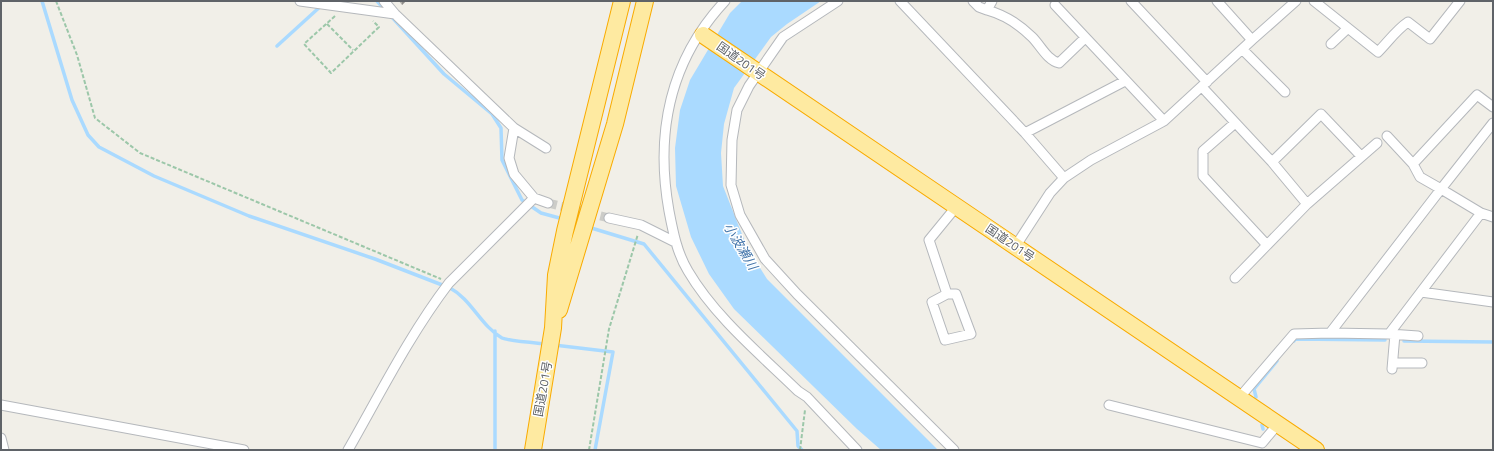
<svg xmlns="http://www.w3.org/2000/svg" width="1494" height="451" font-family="'Titillium Web','Noto Sans JP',sans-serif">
<rect width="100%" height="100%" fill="#f1efe8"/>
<path fill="#aadaff" d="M742 1H821L787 24 771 37 734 88 724 124 721 153 723 186 747 247 767 279 938 450H881L857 429 734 309 709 274 691 237 676 186 675 148 680 110 690 80 730 13Z"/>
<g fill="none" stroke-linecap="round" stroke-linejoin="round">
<path stroke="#aadaff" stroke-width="3.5" d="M42 1 72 100 88 135 99 147 154 176 249 216 375 259 450 288C471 299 481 326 502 338 509 341 536 343 546 344
M377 1 385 10
M390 15 444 74 492 114 501 128 502 160 522 200 541 213 563 219
M277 46 322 5
M588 227 644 244 797 431 798 446 802 450
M495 331V450
M1294 341 1295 339 1385 340
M1404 341 1493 342
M554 345 613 352 595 450
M1256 397 1254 389 1277 361
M1262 425 1263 429"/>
<path stroke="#ccccc8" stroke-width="9" stroke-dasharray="9 4.5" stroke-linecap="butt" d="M548 203 609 218"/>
<g stroke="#b5b8bc" stroke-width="11">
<path id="minor" d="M300 1 395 14
M384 1 395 14 514 128 546 148
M725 1C670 60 655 133 669 211 673 232 677 253 688 271 715 317 760 354 798 391L807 397 857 450
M838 1 783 37 749 86 737 110 732 140 731 185 740 215 765 259 797 294 954 450
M900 1 1025 133 1064 178
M973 1 979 7 987 10
M992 1 987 10C1005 15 1019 24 1032 37 1041 46 1047 60 1059 63L1085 38
M1131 1 1207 82
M1314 1 1378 52C1388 42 1396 30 1408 22L1430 39 1460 1
M1055 5 1164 121
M1252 40 1296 1
M1331 44 1348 28
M1243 50 1285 92
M1202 87 1272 162 1307 204
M1493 107 1477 95 1413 164 1420 177 1441 189 1493 123
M1235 123 1203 151V176L1267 245
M514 128 509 158 514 174 534 198 548 203
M1025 133 1125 81
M1387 136 1413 164
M1272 162 1321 114 1361 156
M609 218 641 225 675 242
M1015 247 1050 193 1064 178 1091 160 1164 121 1252 40 1217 1
M1235 278 1307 204 1377 143
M1421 292 1493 302
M947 294H956L971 334 945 340 932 302 947 294 929 240 956 207
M1330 333 1389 334 1481 213
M1389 334 1418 336
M1393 363H1422
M1392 369 1395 334
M1239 398 1294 334 1330 333 1441 189 1481 213 1493 217
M1 405 244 450
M1109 405 1262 443 1278 424
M1 438 4 450
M348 450C380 394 410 334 449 283L534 198"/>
</g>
<g stroke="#f9ab00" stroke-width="18">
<path id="trunk" d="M703 35 1316 450
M559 310 615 124 645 1
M533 450 553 328 556 275 565 231 622 1"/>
</g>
<path stroke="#9cc7a9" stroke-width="2" stroke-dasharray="4 2" stroke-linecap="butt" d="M56 1 77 55 95 118 140 153 441 279
M335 16 304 44 331 73 379 27 373 21
M327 24 353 50
M494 449V450
M589 450 609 329 638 234
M800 450 805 410"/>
<use href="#minor" stroke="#fff" stroke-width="9"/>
<use href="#trunk" stroke="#feeaa1" stroke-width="16"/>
</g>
<path fill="#afaea9" d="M399 1H406L402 5Z"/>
<path fill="#8f8d8a" d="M402 1H406L402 5Z"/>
<g text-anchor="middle" stroke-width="3" stroke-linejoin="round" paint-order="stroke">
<g font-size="12" fill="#5f6368" stroke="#fff">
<text transform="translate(741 61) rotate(35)" y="4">国道201号</text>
<text transform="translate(1010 243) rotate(34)" y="4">国道201号</text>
<text transform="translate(543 389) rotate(-80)" y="4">国道201号</text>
</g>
<g font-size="13" font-style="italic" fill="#4174aa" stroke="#fff">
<text transform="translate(741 246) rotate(59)" y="5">小波瀬川</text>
</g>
</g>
<rect width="1494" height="451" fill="none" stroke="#5f6368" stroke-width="4"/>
</svg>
